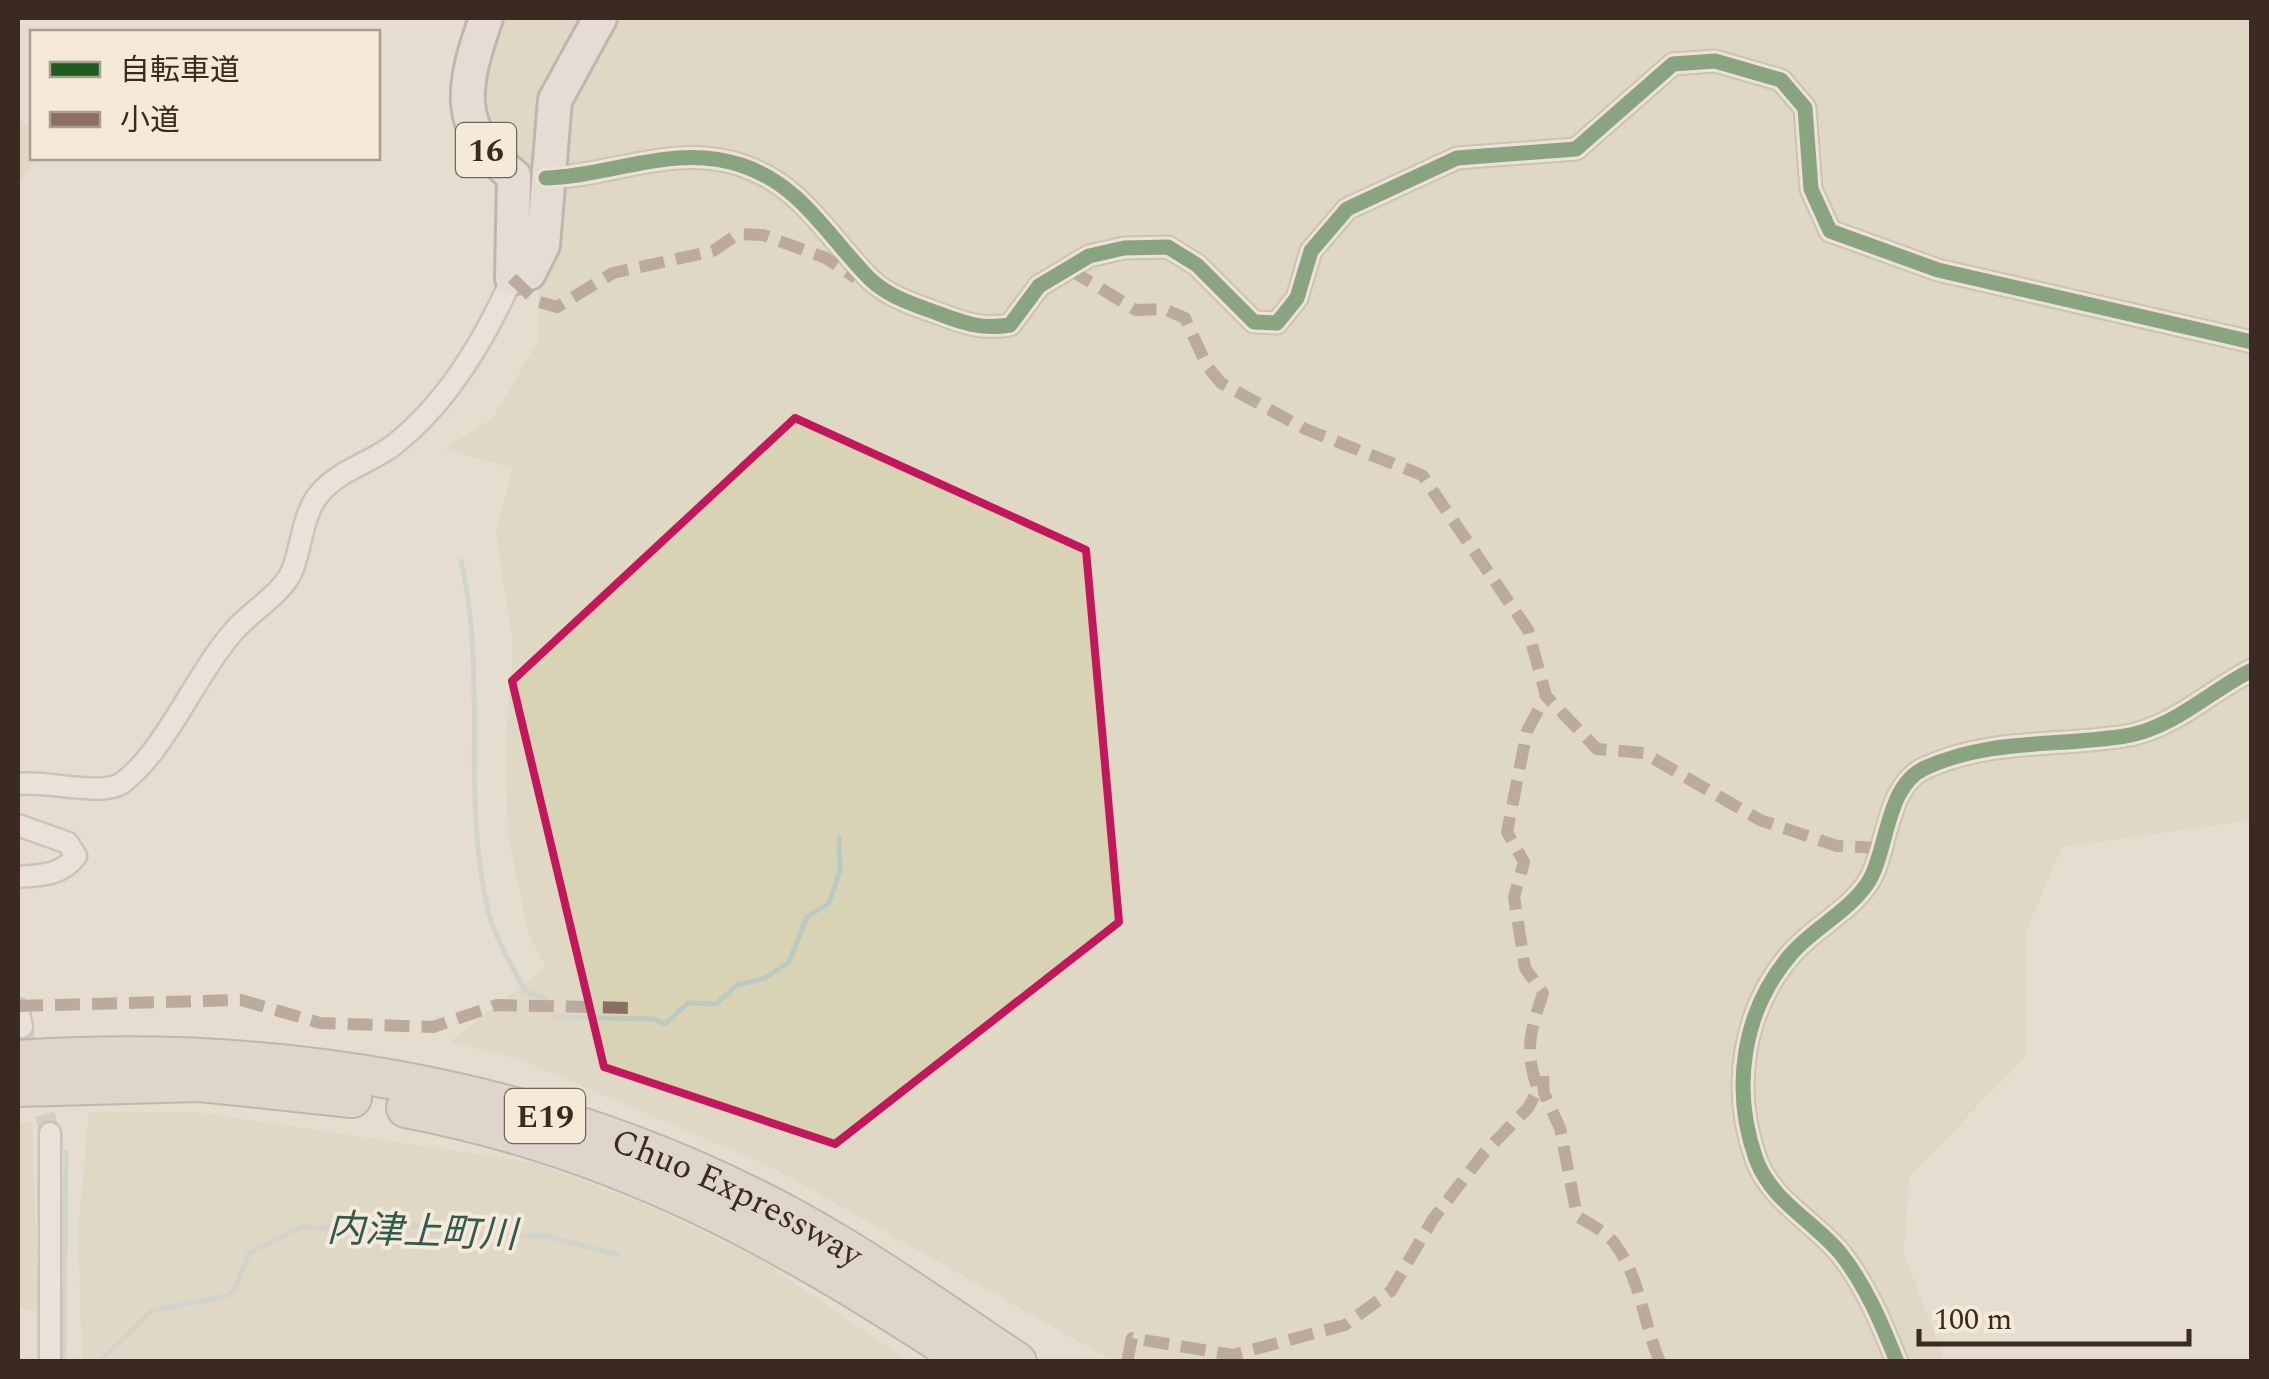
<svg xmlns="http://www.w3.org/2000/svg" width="2269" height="1379" font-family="Spectral,'Noto Sans JP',serif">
<rect width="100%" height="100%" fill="#e6ddd1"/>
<path fill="#d8d3b4" d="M503 18H2251V820L2062 847 2025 934V1057L1909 1177 1904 1254 1945 1361H1113L773 1168 521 1060 450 1042 546 967 528 932 508 836 505 748 513 647 496 533 513 468 444 449 493 418 538 341V232L514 147 492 127 485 78Z
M18 114 32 132 36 158 18 185Z
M89 1112H196L535 1163 645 1204 756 1257 909 1361H82L78 1228Z
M32 1121 39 1313 18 1307V1123Z"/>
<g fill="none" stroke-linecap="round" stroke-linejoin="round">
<path stroke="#bbcac0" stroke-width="5" d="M461 561C488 677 460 798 489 914 496 940 513 967 525 991L545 999
M554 1017 654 1019 665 1024 688 1003 716 1004 737 985 765 978 789 962 807 917 829 903 840 871 839 838
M64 1362 66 1152
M99 1362 151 1311 228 1296 234 1291 249 1253 301 1227 356 1229 407 1224 449 1235 547 1236 618 1255"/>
<path stroke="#c4b9ae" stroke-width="20" stroke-dasharray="20 10" stroke-linecap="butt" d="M22 1027 50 1133"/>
<g stroke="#aca299" stroke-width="25">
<path id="street" d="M546 178C613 176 673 143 741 165 802 185 827 236 870 279 889 297 913 304 937 313 964 323 982 330 1010 325L1039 286 1089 256 1124 248 1168 247 1197 265 1254 322 1277 323 1297 298 1311 251 1347 209 1457 158 1576 149 1673 64 1715 61 1781 80 1805 108 1811 189 1830 231 1938 270 2252 342
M18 784C45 780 102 797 122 783 164 753 197 672 234 631 250 612 282 594 292 571 302 547 302 514 320 493 341 469 371 463 395 444 448 402 485 339 512 278
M18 825 68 843 76 856C61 876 41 875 18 877
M18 1009 22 1027
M50 1362V1133
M1897 1362C1882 1324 1866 1286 1841 1254 1815 1222 1771 1201 1756 1159 1731 1089 1742 1010 1792 953 1815 927 1850 911 1869 881 1888 849 1886 785 1925 768 1991 738 2056 747 2125 736 2172 729 2210 691 2252 670"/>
</g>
<g stroke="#918880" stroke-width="38">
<path id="primary" d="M486 18C463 85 452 128 514 176L512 278 529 273 543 245 555 100 600 18"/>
</g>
<g stroke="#918880" stroke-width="42">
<g id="highway">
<path id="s1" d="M18 1060C273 1043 530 1085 760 1201 850 1246 933 1306 1017 1362"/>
<path d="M18 1087 200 1082 352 1098"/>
<path d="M406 1108C622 1149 788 1242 969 1362"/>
</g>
</g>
<use href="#street" stroke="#eee9e2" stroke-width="20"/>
<use href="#primary" stroke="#e5ded4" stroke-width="32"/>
<use href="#highway" stroke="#d8cdc2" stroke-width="38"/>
<path stroke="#8d6e63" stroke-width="12" stroke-dasharray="25 12" stroke-linecap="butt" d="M1069 269 1136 310 1164 309 1185 318 1207 366 1221 383 1305 429 1422 475 1528 630 1546 696 1597 749 1644 753 1760 820 1837 846 1881 848
M512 278 536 301 557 307 613 273 713 251 738 234 763 235 826 258 856 278
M18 1006 241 1000 320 1023 433 1027 497 1005 631 1008
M1543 1076 1544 1093 1560 1128 1577 1216C1589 1224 1607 1232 1615 1244 1641 1279 1643 1323 1660 1362
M1127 1362 1132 1338 1233 1355 1345 1325 1391 1291 1433 1219 1484 1153 1528 1108 1538 1090C1524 1049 1530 1033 1543 993L1525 968 1514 897 1524 862 1507 832 1527 731 1546 696"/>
<g stroke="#f5e9d8" stroke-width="21">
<path id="cycleway" d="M546 178C613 176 673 143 741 165 802 185 827 236 870 279 889 297 913 304 937 313 964 323 982 330 1010 325L1039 286 1089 256 1124 248 1168 247 1197 265 1254 322 1277 323 1297 298 1311 251 1347 209 1457 158 1576 149 1673 64 1715 61 1781 80 1805 108 1811 189 1830 231 1938 270 2252 342
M1897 1362C1882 1324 1866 1286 1841 1254 1815 1222 1771 1201 1756 1159 1731 1089 1742 1010 1792 953 1815 927 1850 911 1869 881 1888 849 1886 785 1925 768 1991 738 2056 747 2125 736 2172 729 2210 691 2252 670"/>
</g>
<use href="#cycleway" stroke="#1b5e20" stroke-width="15"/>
</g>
<path d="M0 0H2269V1379H0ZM795 418 1086 550 1119 922 835 1144 604 1067 512 681Z" fill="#e6ddd1" fill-opacity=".55" fill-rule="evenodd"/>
<path fill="none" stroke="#c2185b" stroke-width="8" stroke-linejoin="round" d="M795 418 1086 550 1119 922 835 1144 604 1067 512 681Z"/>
<g text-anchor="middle" stroke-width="8" stroke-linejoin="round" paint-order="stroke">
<g fill="#f5e9d8" stroke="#736358" stroke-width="2.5">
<rect x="456" y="123" width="60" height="54" rx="8"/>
<rect x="505" y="1089" width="80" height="54" rx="8"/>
</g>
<g font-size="32" font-weight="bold" fill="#3b2a21">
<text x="486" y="161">16</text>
<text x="545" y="1127">E19</text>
</g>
<g font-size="35" fill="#3b2a21" stroke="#f5e9d8">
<text dy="12" stroke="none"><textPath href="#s1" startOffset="742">Chuo Expressway</textPath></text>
</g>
<g font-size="38" font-style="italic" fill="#315a52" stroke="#f5e9d8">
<text transform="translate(422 1231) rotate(2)" y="13">内津上町川</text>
</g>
</g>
<rect width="2269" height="1379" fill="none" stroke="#3b2a21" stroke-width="40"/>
<rect x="30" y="30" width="350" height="130" fill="#f5e9d8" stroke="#ab9d8f" stroke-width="2.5"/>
<rect x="50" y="62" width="50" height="15" fill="#1b5e20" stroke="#ab9d8f" stroke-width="2.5"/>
<text x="120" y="80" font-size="30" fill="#3b2a21">自転車道</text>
<rect x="50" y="112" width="50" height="15" fill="#8d6e63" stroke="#ab9d8f" stroke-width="2.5"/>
<text x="120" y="130" font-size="30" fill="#3b2a21">小道</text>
<path d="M1919 1329v15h270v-15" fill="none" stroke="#3b2a21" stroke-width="5"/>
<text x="1934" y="1329" font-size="30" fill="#3b2a21" stroke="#f5e9d8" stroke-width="8" paint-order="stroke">100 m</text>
</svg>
